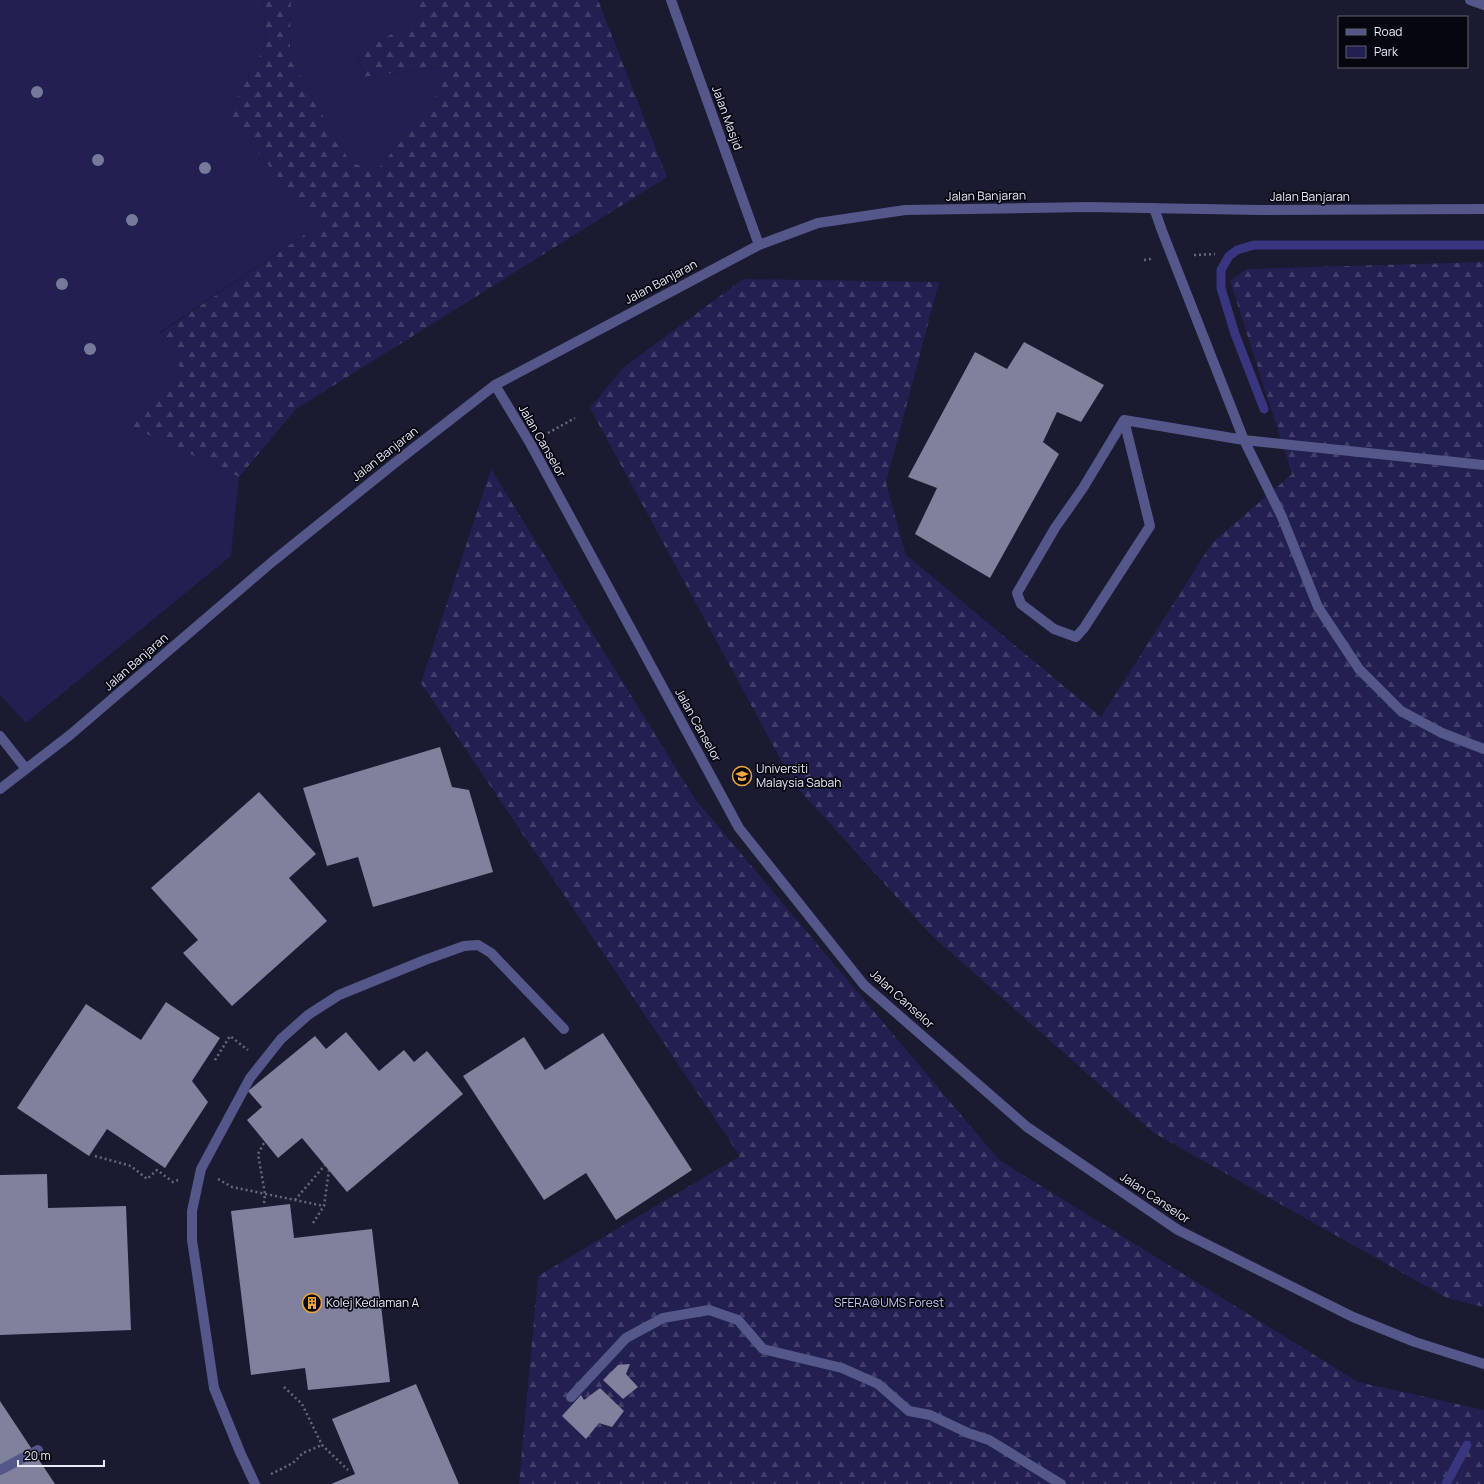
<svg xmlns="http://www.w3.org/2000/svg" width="1484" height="1484" font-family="Manrope,sans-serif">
<defs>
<pattern id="forest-firs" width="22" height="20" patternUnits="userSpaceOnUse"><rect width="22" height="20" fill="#221f51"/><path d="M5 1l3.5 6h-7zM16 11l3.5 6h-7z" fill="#42406b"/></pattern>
</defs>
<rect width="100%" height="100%" fill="#1a1a31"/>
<path fill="url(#forest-firs)" d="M263 0H291L290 59 350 161 440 67 364 77 357 54 423 15 414 0H598L667 177 296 409 239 477 131 427 180 368 159 334 317 226 228 115 266 44Z
M1484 262V1307L1447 1298 1154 1133 930 934 794 784 590 408 623 368 743 279 939 282 886 483 906 555 1101 717 1212 543 1292 474 1230 281 1247 269Z
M491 469 695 799 999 1160 1358 1382 1484 1410V1484H519L538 1276 740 1156 421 683Z"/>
<path fill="#221f51" d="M0 0H263L266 44 228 115 317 226 159 333 180 368 131 427 239 477 231 556 26 723 0 695Z
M291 0H414L423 15 357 55 364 77 441 67 439 93 376 172 350 162 290 59Z"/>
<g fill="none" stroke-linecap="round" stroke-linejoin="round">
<path stroke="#39357f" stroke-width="9" d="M1264 409 1235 334 1221 288V270L1229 256 1237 250 1254 245H1484
M1446 1484 1467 1445"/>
</g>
<path fill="#7f819d" d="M1024 342 1104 385 1081 422 1057 412 1043 442 1059 454 990 578 915 534 937 488 908 477 975 352 1007 369Z
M440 747 452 787 469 790 493 872 373 907 358 857 327 866 303 788Z
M259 792 316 854 289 878 327 921 232 1006 183 953 198 940 151 888Z
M166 1002 220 1038 192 1081 208 1102 165 1168 107 1129 89 1156 17 1108 86 1004 141 1040Z
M346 1032 379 1071 404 1050 414 1062 427 1051 463 1094 347 1192 302 1138 278 1158 247 1120 262 1107 248 1091 315 1036 326 1049Z
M603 1033 692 1170 616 1220 586 1173 544 1200 463 1076 524 1037 545 1070Z
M47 1174 48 1208 126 1206 131 1330 0 1335V1175Z
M290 1204 294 1238 372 1229 390 1382 308 1390 305 1368 251 1375 231 1211Z
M630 1364 626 1374 638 1387 623 1399 603 1380 618 1365Z
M416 1384 459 1484H331L355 1474 332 1419Z
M600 1388 624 1411 612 1427 599 1423 586 1439 562 1416 581 1395 584 1400Z
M0 1401 55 1484H0Z"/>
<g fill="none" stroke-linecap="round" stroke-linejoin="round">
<path stroke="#69697e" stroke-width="2.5" stroke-dasharray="2 3" stroke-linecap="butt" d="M1194 255 1215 254
M1144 260 1151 259
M548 433 575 418
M215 1060 230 1036 248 1050
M95 1156 131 1166 147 1179 157 1170 173 1182 178 1180
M218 1179 232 1187 324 1206
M295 1200 325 1165
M264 1203 265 1194 258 1154 265 1141
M313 1223 324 1206 329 1170
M284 1387 302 1404 322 1445 348 1470
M271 1474 293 1463 303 1453 322 1445"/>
<path stroke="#555689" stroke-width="10" d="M1470 0 1484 5
M1154 208 1162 231 1244 440 1484 465
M1124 420 1244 440 1282 517 1318 607 1359 669 1401 711 1442 733 1484 749
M1124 420 1150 526 1084 628 1076 637 1054 629 1021 604 1017 593 1055 528 1083 488Z
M571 1397 626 1338 663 1318 709 1310 738 1320 763 1349 842 1368 878 1384 909 1411 930 1415 968 1433 989 1440 1061 1484
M0 1470 38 1450
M255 1484 240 1452 214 1388 192 1240V1211L201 1169 250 1078 281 1039 308 1015 339 995 425 960 464 946 478 945 491 953 564 1029"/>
<path stroke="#555689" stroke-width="10" d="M671 0 759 245
M495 385 530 443 739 828 864 985 1027 1127 1178 1230 1353 1317 1415 1342 1484 1364
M0 736 26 769
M0 789 70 735 272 562 396 462 495 385 759 245 818 223 905 210 1088 207 1260 210 1484 209"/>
</g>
<g fill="#77799b">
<circle cx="37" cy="92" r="6"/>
<circle cx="98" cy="160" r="6"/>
<circle cx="205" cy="168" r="6"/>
<circle cx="132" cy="220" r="6"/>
<circle cx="62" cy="284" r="6"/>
<circle cx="90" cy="349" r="6"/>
</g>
<defs>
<g id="university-ring" transform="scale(1)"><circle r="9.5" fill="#060610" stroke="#f0a63e" stroke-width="1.5"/><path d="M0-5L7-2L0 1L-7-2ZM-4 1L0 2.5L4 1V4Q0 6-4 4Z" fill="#f0a63e"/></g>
<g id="building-ring" transform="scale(1)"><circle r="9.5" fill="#060610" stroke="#f0a63e" stroke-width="1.5"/><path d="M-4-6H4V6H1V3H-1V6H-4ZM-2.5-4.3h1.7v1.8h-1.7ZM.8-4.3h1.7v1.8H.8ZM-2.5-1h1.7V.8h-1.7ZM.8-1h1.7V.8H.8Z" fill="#f0a63e"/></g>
</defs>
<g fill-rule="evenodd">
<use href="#university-ring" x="742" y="776"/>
<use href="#building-ring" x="312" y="1303"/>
</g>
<g text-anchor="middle" stroke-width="3.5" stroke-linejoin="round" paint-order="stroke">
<g font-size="12" fill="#e9eafa" stroke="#060610">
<text transform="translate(727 118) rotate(70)" y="4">Jalan Masjid</text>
<text transform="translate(986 196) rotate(-1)" y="4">Jalan Banjaran</text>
<text x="1310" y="201">Jalan Banjaran</text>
<text transform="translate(661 282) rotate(-28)" y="4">Jalan Banjaran</text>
<text transform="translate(542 441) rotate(60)" y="4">Jalan Canselor</text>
<text transform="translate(385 454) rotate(-38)" y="4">Jalan Banjaran</text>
<text transform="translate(136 662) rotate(-41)" y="4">Jalan Banjaran</text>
<text transform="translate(698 725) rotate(61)" y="4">Jalan Canselor</text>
<text transform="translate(902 999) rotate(42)" y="4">Jalan Canselor</text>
<text transform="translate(1155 1198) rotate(34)" y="4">Jalan Canselor</text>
</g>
<g font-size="12" fill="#e9eafa" stroke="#060610" text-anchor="start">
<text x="756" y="773">Universiti<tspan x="756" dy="14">Malaysia Sabah</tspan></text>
<text x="326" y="1307">Kolej Kediaman A</text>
</g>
<g font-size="12" fill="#c3c6f2" stroke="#060610">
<text x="889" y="1307">SFERA@UMS Forest</text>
</g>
</g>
<rect x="1338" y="16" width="130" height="52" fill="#060610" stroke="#61616e"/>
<rect x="1346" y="29" width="20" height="6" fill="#555689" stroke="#61616e"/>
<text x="1374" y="36" font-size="12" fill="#e9eafa">Road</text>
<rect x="1346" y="46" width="20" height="12" fill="#221f51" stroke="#61616e"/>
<text x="1374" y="56" font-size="12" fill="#e9eafa">Park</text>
<path d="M18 1460v6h86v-6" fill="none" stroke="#e9eafa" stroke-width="2"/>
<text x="24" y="1460" font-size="12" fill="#e9eafa" stroke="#060610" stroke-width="3" paint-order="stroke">20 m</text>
</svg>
